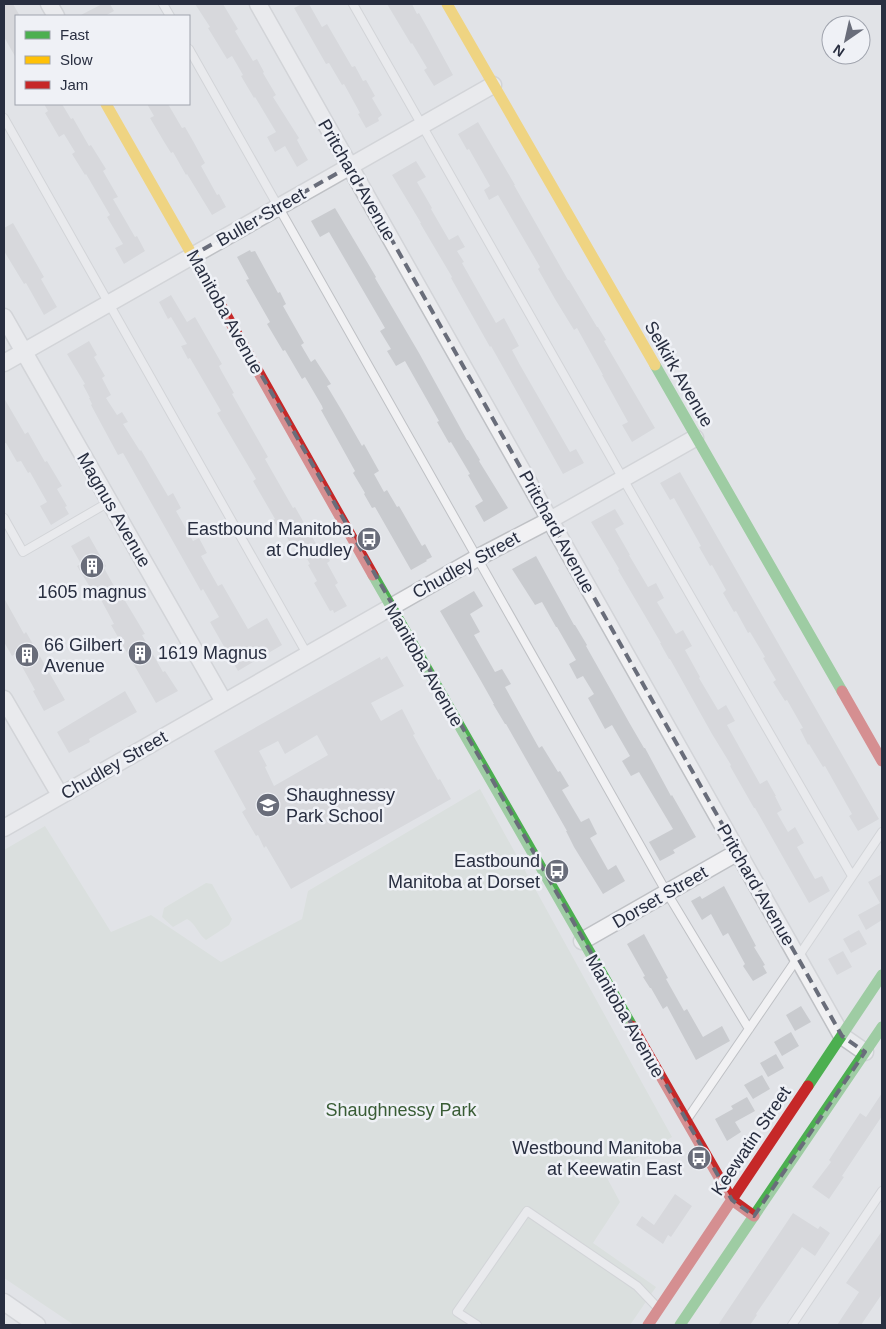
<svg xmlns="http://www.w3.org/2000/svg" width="886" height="1329" font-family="Helvetica,sans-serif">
<rect width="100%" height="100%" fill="#e1e3e7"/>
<path fill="#d0dad2" d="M480 789 672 1137 606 1176 620 1202 593 1243 656 1287 630 1325H74L4 1278V850L45 826 111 932 151 915 221 962 302 919 308 891Z
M206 883 212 884 232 919 229 925 206 940C198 934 196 924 187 919L173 927 162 917 164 908Z"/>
<path fill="#c9cbcf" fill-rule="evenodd" d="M4 4H13L20 16H16V58L4 37Z
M102 4H110L114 11 105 16H79Z
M195 4H223L238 29 235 31 253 61 257 59 264 72 263 73 276 95 273 97 299 138 297 140 308 160 297 167 285 146 275 152 267 137 276 132 255 97 254 98 241 76 243 75 232 56 227 59 208 28 210 27Z
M302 4H309L322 27 327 24 352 67 355 66 363 81 366 80 375 96 372 98 382 115 378 118 379 121 366 128 358 114 360 113 344 84 342 85 329 63 326 64 294 8Z
M387 4H412L417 14 419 13 428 29 453 75 434 86 424 70 427 68 412 43 411 44Z
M44 104H62L71 119 73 118 89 146 91 145 106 169 103 171 118 197 113 199 135 237 137 236 145 251 124 264 115 248 123 244 107 217 110 215 86 174 85 175 72 154 75 152 64 134 59 137 45 113 48 111Z
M147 104H168L182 128 185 127 193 141 205 163 201 166 217 195 219 194 226 207 212 215 187 174 186 175 173 152 171 153 163 140 150 118 154 116Z
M478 122 515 185H514L568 280H569L597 327H598L606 340 604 341 655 428 632 442 622 425 628 422 602 375H603L577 328 574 330 555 299 538 269 540 267 498 195 489 200 484 190 490 186 469 149 467 150 458 134Z
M416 161 426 177 417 182 432 208 431 209 449 240 458 235 465 247 457 251 464 262 462 263 496 323 504 318 519 346 512 350 520 365 570 452 576 449 584 463 563 474 491 346 490 347 451 278 452 277 420 223H421L392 175Z
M335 208 376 277 375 278 419 353 467 440H468L480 460 479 461 508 508 484 522 475 506 483 501 468 475 470 474 451 442 449 443 437 422 439 421 405 361 396 366 387 351 391 349 380 331 385 328 329 232 320 237 311 221Z
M13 223 44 277 41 279 57 307 44 315 26 283 24 284 4 251V228Z
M250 250 251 252 255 251 278 293 280 292 286 304 283 306 304 343 301 345 311 362 315 359 331 384 327 386 342 411 362 446 364 444 379 471 374 474 384 492 387 490 397 507 399 506 422 546 425 544 432 557 426 560 427 561 411 570 375 507 372 508 364 494 365 493 353 473 355 471 321 410 323 409 322 406 305 377 302 379 285 350 283 351 267 324 270 322 246 280 249 279 237 257Z
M171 295 187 322 195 317 222 364 219 366 222 372 234 393 232 394 268 457 265 459 293 508 295 507 319 549 322 547 330 561 327 563 338 583 335 585 347 606 334 613 333 610 330 611 314 583 317 581 308 565 310 564 298 543 292 546 284 532 281 533 273 520 275 519 253 481 256 479 217 413 221 411 190 358 188 359 181 346 187 344 171 317 168 319 159 302Z
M89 341 97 355 94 357 105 376 102 378 111 395 106 398 117 415 122 412 128 422 123 424 140 451 141 450 168 496 173 493 181 508 176 511 193 541 199 538 207 553 201 556 218 586 222 584 248 629 267 618 282 645 238 671 210 622 219 617 203 589 201 591 123 453 118 455 91 405 92 404 89 398H90L83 385 85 384 67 354Z
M4 398 25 434 28 432 45 462 47 461 62 486 57 489 67 506 65 507 69 514 51 525 40 506 47 502 30 472 28 473 21 461 17 462 6 443H4Z
M680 472 879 819 858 831 849 816 852 814 825 766 823 767 809 744 808 745 800 729 803 728 787 700 785 701 773 682 776 680 763 658 765 657 750 632 748 633 736 611 734 612 723 593 726 590 712 565 710 566 699 547 701 546 674 498 670 500 660 483Z
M615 509 624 524 615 529 630 555H629L648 587 656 583 664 598 657 602 676 634 683 630 692 646 685 650 700 677 699 678 718 710 726 705 735 721 727 725 760 784 767 780 776 796H775L782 810 777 813 788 832 795 827 804 843 797 847 815 879 822 876 830 891 809 903 755 808H754L730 766 731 765 712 734 670 659H669L660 643H661L618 570 619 569 591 522Z
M89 536 106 566 104 568 119 595 121 594 145 634 142 635 163 672 165 671 178 691 156 703 111 625 114 624 99 596 96 597 77 566 81 564 71 546Z
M536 556 574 625H575L587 645 586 646 630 724 644 748H645L671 796 672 795 696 837 673 850 675 853 660 861 649 842 673 829 639 772 631 776 622 761 630 756 612 725 605 729 588 698 594 694 583 676 577 679 569 664 576 660 557 627H556L542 602 535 605 512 569Z
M474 591 483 606 470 614 480 632 474 635 495 672 502 669 511 684 505 687 539 748 542 746 558 772 560 771 569 786 562 790 581 822 589 818 597 834 590 838 608 870 616 865 625 881 603 894 574 847 566 831H567L506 724H505L493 704H494L481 681 440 611Z
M4 598 24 634 26 632 65 700 44 711 33 691 35 690 15 654 12 656 4 642Z
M387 656 404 686 371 703 381 721 402 709 415 734 413 735 438 780 440 779 451 799 291 889 266 846 264 848 258 835 256 836 242 812 246 809 214 751 380 657 381 660ZM317 735 328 755 274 786 265 767 267 766 259 751 278 741 285 754Z
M125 691 137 712 89 739 90 742 69 753 57 732Z
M882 874V920L866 930 858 915 880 903 868 882Z
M724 886 756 946 754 947 765 965 763 966 767 973 753 981 743 966 745 964 728 933 723 936 711 914 702 920 691 901 700 896 702 899Z
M859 930 867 944 851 953 843 939Z
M644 934 668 978 666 979 684 1011 687 1009 703 1037 722 1026 730 1041 696 1060 667 1006 663 1009 651 988H650L643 977 645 976 627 944Z
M843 951 852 967 837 975 828 959Z
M801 1006 811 1022 795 1031 786 1015Z
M791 1032 799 1046 782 1056 774 1042Z
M776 1054 784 1068 768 1077 760 1063Z
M762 1075 770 1089 753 1099 744 1085Z
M882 1093V1116L842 1176 844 1177 829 1199 812 1187 831 1162 829 1160 860 1113 866 1117Z
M747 1097 755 1111 735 1122 741 1132 727 1141 715 1119 733 1109 731 1106Z
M675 1194 692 1206 671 1237 668 1235 663 1244 636 1225 642 1216 654 1225Z
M793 1213 818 1229 820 1226 830 1233 815 1256 802 1247 756 1314 757 1315 750 1325H718Z
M882 1231V1294L861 1325H837L859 1292 846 1283Z"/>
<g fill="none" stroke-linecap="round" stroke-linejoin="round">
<g stroke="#bfc1c5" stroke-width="10">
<path id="lane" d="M163 4 170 16
M353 4 630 491 852 876
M189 49 667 893 749 1029
M4 118 307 654
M4 518 23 552 109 502
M688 1118 790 969 882 832
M477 1325 457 1312 527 1211 637 1286 658 1308
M792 1325 882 1191"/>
</g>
<g stroke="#bfc1c5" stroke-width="19">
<path id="street" d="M49 4 56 16
M258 4 842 1036 865 1052
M4 317 224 702
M4 363 493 85
M4 699 60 795
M4 828 477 558 550 520 695 438
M582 941 738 852
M4 1302 37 1325"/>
</g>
<use href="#lane" stroke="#f1f1f3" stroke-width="8"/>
<use href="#street" stroke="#f1f1f3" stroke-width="16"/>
<path stroke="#4caf50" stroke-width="11" d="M655 365 842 691
M373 575 632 1026
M808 1086 882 975
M680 1325 882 1027"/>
<path stroke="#ffc107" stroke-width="11" d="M447 4 655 365
M106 104 207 281"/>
<path stroke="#c62828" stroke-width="11" d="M207 281 373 575
M842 691 882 761
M632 1026 732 1200 754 1216
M648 1325 808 1086"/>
</g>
<path d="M0 0H886V1329H0ZM350 166 842 1036 865 1052 754 1216 732 1200 193 255Z" fill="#e1e3e7" fill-opacity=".55" fill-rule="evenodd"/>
<path fill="none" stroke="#696d7a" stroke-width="4" stroke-dasharray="10 6" stroke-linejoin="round" d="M350 166 842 1036 865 1052 754 1216 732 1200 193 255Z"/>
<defs>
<g id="bus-disc" transform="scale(1.25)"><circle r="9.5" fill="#696d7a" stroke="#eff1f6"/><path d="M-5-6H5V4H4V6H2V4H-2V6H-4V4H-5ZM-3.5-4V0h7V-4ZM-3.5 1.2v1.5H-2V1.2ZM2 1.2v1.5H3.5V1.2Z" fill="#fff"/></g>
<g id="building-disc" transform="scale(1.25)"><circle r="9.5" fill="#696d7a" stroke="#eff1f6"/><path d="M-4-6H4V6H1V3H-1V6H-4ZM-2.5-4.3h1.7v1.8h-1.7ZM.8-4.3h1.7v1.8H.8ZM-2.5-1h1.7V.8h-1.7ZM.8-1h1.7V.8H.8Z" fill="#fff"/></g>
<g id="school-disc" transform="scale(1.25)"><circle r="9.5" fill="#696d7a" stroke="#eff1f6"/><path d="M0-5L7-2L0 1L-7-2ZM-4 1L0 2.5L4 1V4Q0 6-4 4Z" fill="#fff"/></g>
</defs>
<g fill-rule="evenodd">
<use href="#bus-disc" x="369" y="539"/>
<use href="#building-disc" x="92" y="566"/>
<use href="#building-disc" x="140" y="653"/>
<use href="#building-disc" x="27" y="655"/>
<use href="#school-disc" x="268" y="805"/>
<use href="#bus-disc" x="557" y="871"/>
<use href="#bus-disc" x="699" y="1158"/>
</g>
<g text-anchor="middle" stroke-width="5" stroke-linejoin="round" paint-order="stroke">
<g font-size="18" fill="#282e40" stroke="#eff1f6">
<text transform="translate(357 180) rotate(60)" y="6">Pritchard Avenue</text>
<text transform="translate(261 217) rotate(-30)" y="6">Buller Street</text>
<text transform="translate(225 312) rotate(61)" y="6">Manitoba Avenue</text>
<text transform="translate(679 374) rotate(60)" y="6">Selkirk Avenue</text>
<text transform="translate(114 510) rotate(60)" y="6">Magnus Avenue</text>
<text transform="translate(557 532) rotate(61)" y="6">Pritchard Avenue</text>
<text transform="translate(466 565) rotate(-29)" y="6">Chudley Street</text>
<text transform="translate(424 665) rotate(60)" y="6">Manitoba Avenue</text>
<text transform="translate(114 765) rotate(-30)" y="6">Chudley Street</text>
<text transform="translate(756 885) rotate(60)" y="6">Pritchard Avenue</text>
<text transform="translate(660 897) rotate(-30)" y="6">Dorset Street</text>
<text transform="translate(625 1016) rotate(60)" y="6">Manitoba Avenue</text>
<text transform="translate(751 1141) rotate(-56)" y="6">Keewatin Street</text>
</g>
<g font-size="18" fill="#282e40" stroke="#eff1f6" text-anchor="end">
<text x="352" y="535">Eastbound Manitoba<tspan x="352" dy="21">at Chudley</tspan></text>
<text x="92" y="598" text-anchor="middle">1605 magnus</text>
<text x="44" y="651" text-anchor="start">66 Gilbert<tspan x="44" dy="21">Avenue</tspan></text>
<text x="158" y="659" text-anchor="start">1619 Magnus</text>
<text x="286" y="801" text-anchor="start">Shaughnessy<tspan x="286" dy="21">Park School</tspan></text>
<text x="540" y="867">Eastbound<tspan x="540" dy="21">Manitoba at Dorset</tspan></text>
<text x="682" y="1154">Westbound Manitoba<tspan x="682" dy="21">at Keewatin East</tspan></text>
</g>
<g font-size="18" fill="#395c35" stroke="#eff1f6">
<text x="401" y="1116">Shaughnessy Park</text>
</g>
</g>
<rect width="886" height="1329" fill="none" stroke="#282e40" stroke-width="10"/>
<rect x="15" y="15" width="175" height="90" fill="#eff1f6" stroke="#9fa3ad"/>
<rect x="25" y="31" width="25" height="8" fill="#4caf50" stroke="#9fa3ad"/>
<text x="60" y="40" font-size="15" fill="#282e40">Fast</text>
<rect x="25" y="56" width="25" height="8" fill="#ffc107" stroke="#9fa3ad"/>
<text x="60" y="65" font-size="15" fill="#282e40">Slow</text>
<rect x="25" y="81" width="25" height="8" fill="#c62828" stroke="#9fa3ad"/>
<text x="60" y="90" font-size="15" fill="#282e40">Jam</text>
<g transform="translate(846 40) rotate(214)"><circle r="24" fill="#eff1f6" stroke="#9fa3ad"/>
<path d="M0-4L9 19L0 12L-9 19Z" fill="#696d7a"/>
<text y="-8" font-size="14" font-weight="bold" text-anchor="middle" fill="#282e40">N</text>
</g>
</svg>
